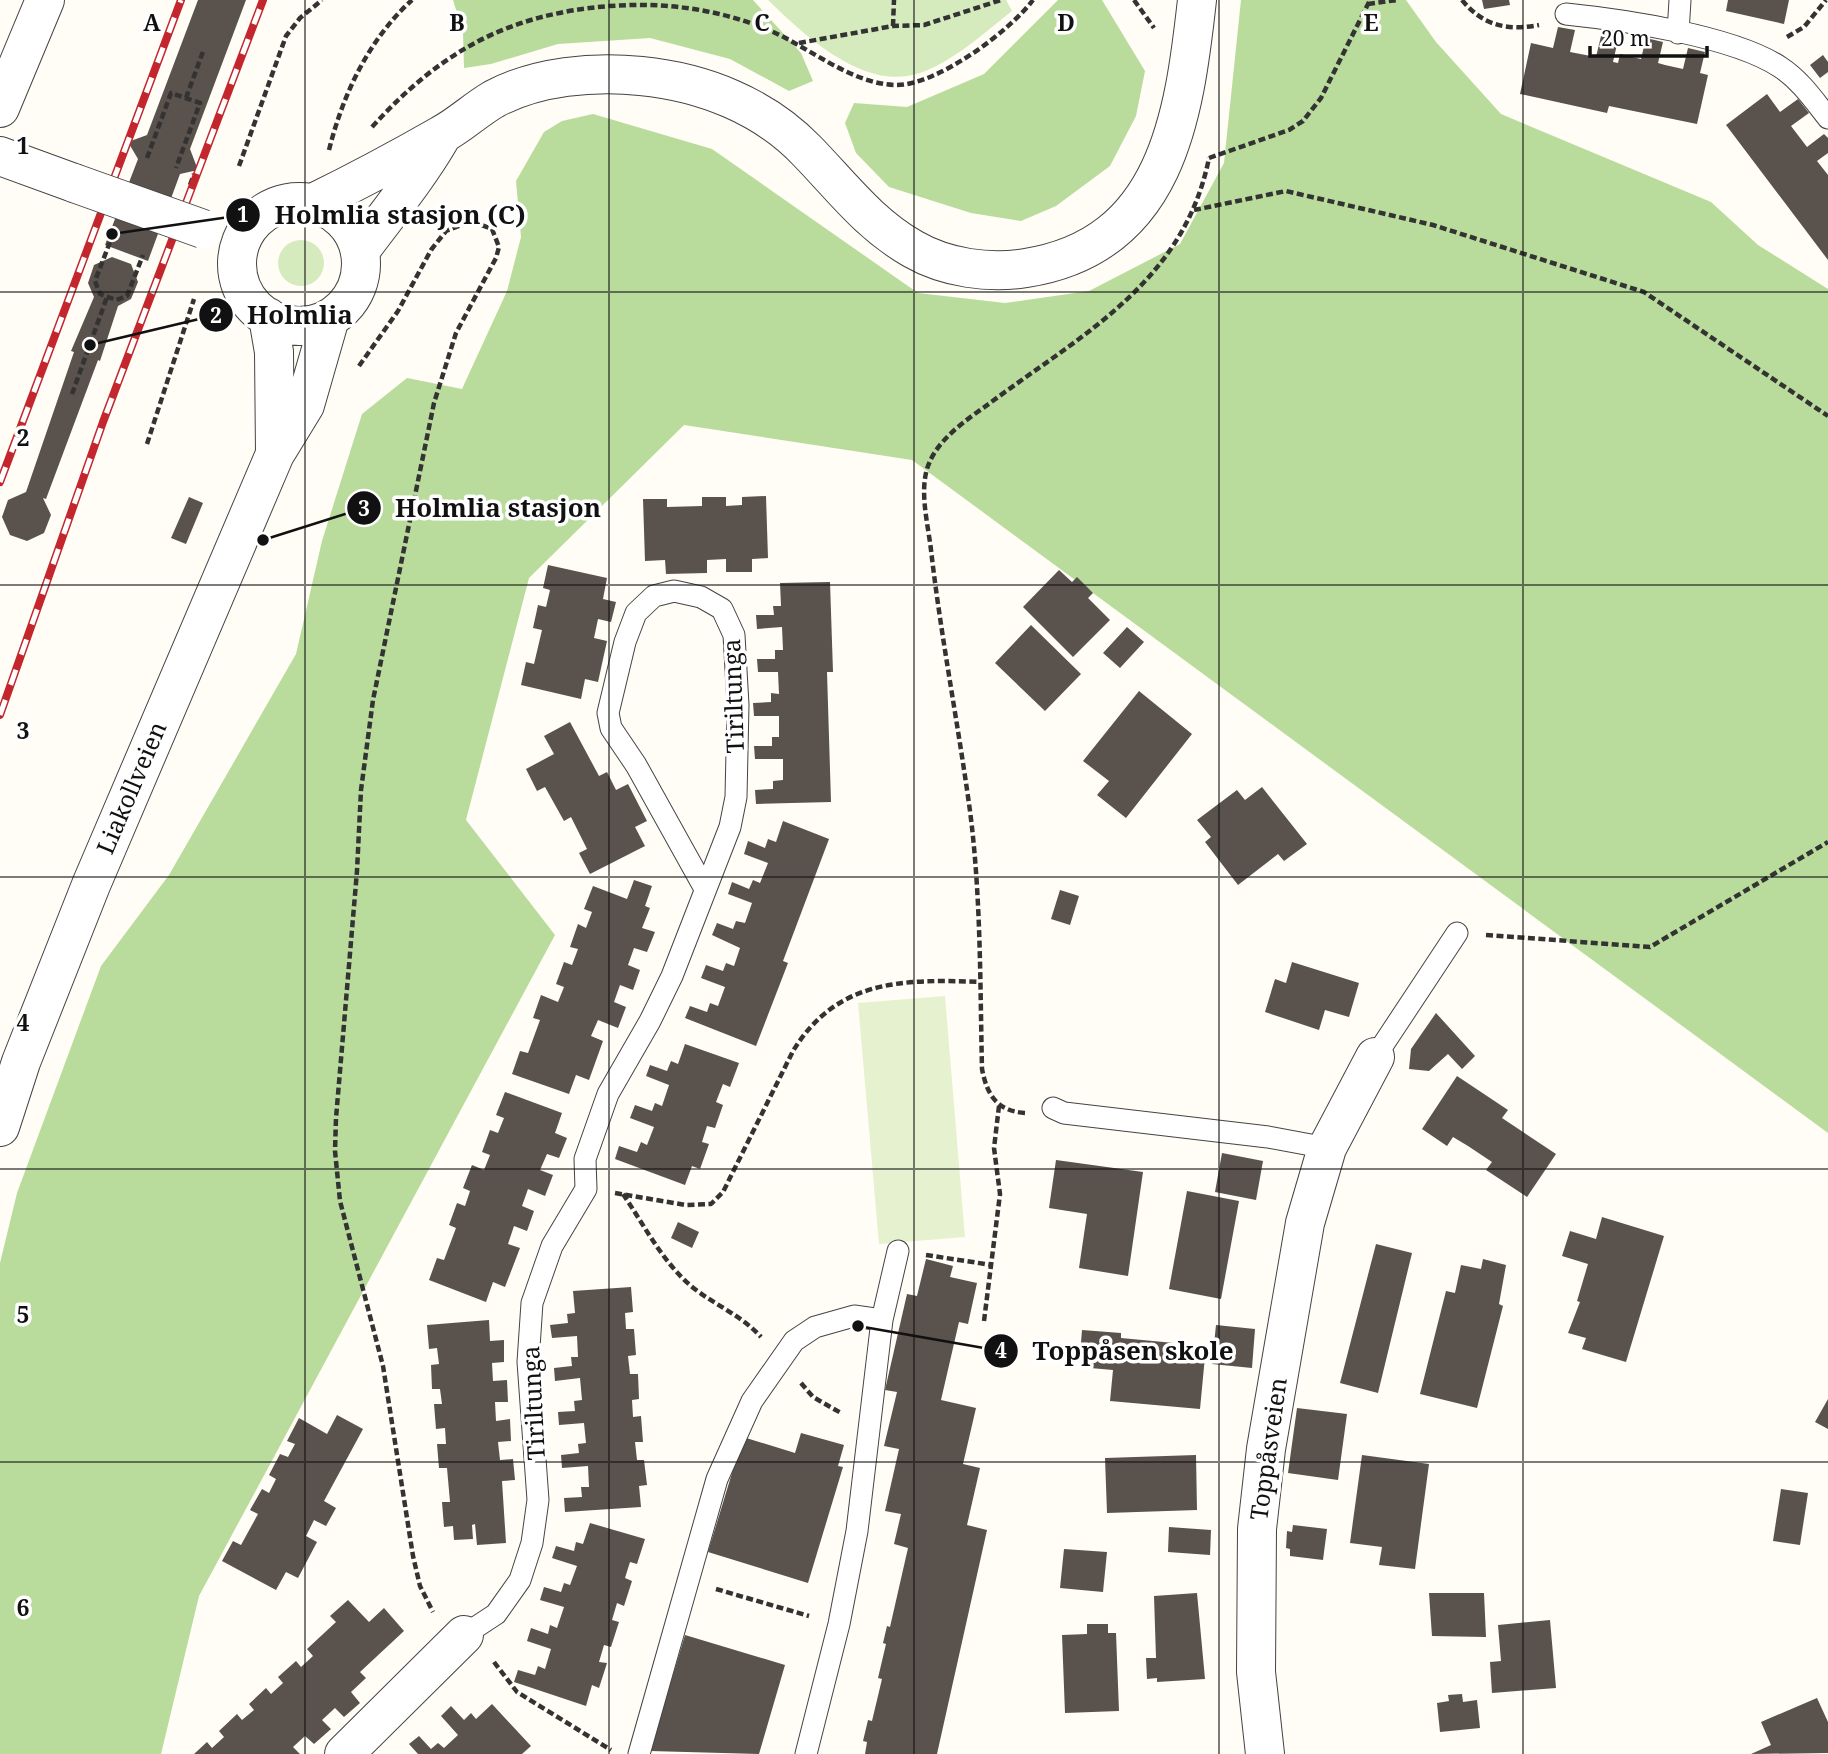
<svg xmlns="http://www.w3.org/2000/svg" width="1828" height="1754" font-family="'Noto Serif',serif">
<rect width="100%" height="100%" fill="#fffdf5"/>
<path fill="#d5ebbd" d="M768 0H1006L1012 11C984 33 943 71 907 76 856 84 801 32 768 0Z
M278 263a23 23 0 1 1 46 0a23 23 0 1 1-46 0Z"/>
<path fill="#b9dc9c" d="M453 0H753L801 53 813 81 789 91 730 59 650 38 558 44 491 64 464 68 463 32Z
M1058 0H1102L1145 71 1136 116 1110 166 1056 206 1021 221 971 213 889 187 856 153 845 123 854 103 907 107 984 74Z
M1241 0H1406L1436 42 1501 114 1711 202 1758 245 1828 289V1133L912 460 684 425 529 578 466 820 555 935 199 1596 161 1754H0V1263L17 1193 101 966 169 875 296 654 322 541 362 414 407 378 462 389 507 291 521 237 516 181 544 132 562 121 593 114 712 149 918 293 1005 303 1089 291 1180 244 1224 163Z"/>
<path fill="#e6f2cf" d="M945 996 965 1237 879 1244 858 1003Z"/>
<path fill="#5a524d" d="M198 0H246L190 149 198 170 180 174 148 261 105 245 138 159 128 142 147 135Z
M1482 0H1509L1510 5 1484 9Z
M1728 0H1789L1784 24 1726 11Z
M1558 27 1575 30 1570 52 1596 57 1601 36 1618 40 1613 62 1618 63 1620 54 1641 59 1646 38 1663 42 1658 63 1665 65 1683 69 1688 48 1705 52 1700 73 1708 75 1697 124 1609 106 1607 113 1520 94 1531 43 1553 48Z
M1823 55 1828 62V72L1820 78 1810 65Z
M1767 94 1780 112 1798 99 1809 113 1791 126 1807 147 1824 134 1828 138V153L1817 161 1828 175V260L1726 125Z
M112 257 131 264 138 282 131 299 118 306 100 361 98 360 46 499 43 498 51 515 44 533 27 541 10 535 2 517 8 500 26 492 74 352 71 351 94 297 88 283 94 265Z
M766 496 768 558 752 559V572H726V559L707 560V573L666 574 665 560 645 561 643 499H667V507L702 506V497H726V506L742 505V497Z
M189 497 203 503 186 544 171 538Z
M548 565 607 578 603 599 616 602 611 622 598 619 594 638 607 641 598 682 585 679 581 699 521 685 526 662 534 664 542 630 533 628 538 605 546 607 550 590 543 588Z
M1059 570 1072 582 1077 577 1093 593 1088 598 1110 620 1073 657 1023 607Z
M830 582 833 672H827L831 802 756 804 755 790 773 789V781L783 780V759H755L754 746H772V737H779V716H754L753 703 771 702V693L779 694 778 672H758L757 659H775V650H783L782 627 757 629 756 615H774L773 606H781L780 583Z
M1031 625 1081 674 1045 711 995 663Z
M1127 627 1144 642 1120 668 1103 653Z
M1139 691 1192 734 1126 818 1097 795 1109 781 1083 761Z
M570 722 599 776 607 772 616 790 628 784 647 821 635 827 645 846 590 874 579 853 587 849 571 817 564 821 545 787 537 791 526 769 554 754 544 736Z
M1262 787 1307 844 1284 861 1278 854 1238 885 1205 842 1211 837 1197 820 1237 790 1245 800Z
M783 821 829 839 783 961 788 963 756 1046 685 1018 690 1006 707 1012 710 1003 718 1006 725 987 701 978 706 965 723 971 726 963 734 966 740 948 712 935 717 923 733 929 736 921 745 923 752 903 728 894 732 882 749 889 753 880 760 883 768 863 744 854 748 841 765 848 768 839 776 842Z
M634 880 652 886 645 906 650 908 642 928 655 932 647 952 634 948 628 965 640 970 633 990 620 985 614 1002 626 1007 618 1028 598 1020 591 1036 603 1041 589 1080 576 1075 569 1094 512 1074 520 1051 528 1053 540 1020 533 1018 541 995 558 1002 564 987 556 984 564 962 572 965 578 949 570 947 578 924 586 928 592 912 584 909 593 886 627 899Z
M1060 890 1079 896 1070 925 1051 919Z
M1292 962 1359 983 1349 1017 1325 1010 1319 1030 1265 1012 1275 979 1286 983Z
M1436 1013 1475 1056 1462 1069 1448 1054 1429 1071 1409 1069 1411 1049Z
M685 1044 739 1063 730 1087 723 1084 716 1102 723 1105 715 1128 707 1126 702 1142 709 1144 700 1169 692 1166 685 1185 615 1159 619 1146 637 1152 641 1142 647 1145 654 1127 630 1118 635 1105 652 1111 655 1103 662 1106 669 1085 646 1076 650 1065 667 1071 671 1061 678 1064Z
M1457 1076 1508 1110 1502 1118 1556 1154 1527 1197 1486 1170 1492 1162 1468 1146 1453 1137 1447 1146 1422 1129Z
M505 1092 562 1113 555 1133 567 1138 559 1158 547 1154 540 1170 553 1175 545 1196 528 1189 522 1206 534 1211 527 1231 514 1226 508 1244 520 1248 505 1287 493 1282 486 1302 429 1280 437 1258 444 1260 456 1228 449 1225 457 1203 465 1206 470 1191 463 1188 472 1165 484 1170 490 1155 482 1152 490 1130 498 1133 504 1118 496 1115Z
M1222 1153 1263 1161 1256 1200 1215 1192Z
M1056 1160 1143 1172 1128 1276 1079 1268 1087 1214 1049 1208Z
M1187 1191 1239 1201 1221 1299 1169 1289Z
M1602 1217 1664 1236 1626 1362 1582 1349 1586 1338 1568 1333 1580 1302 1577 1301 1588 1264 1562 1256 1570 1231 1596 1239Z
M678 1222 699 1232 692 1248 671 1238Z
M1376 1244 1412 1253 1378 1393 1340 1383Z
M926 1259 953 1266 950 1277 977 1283 968 1324 959 1322 941 1400 976 1408 963 1464 980 1468 967 1525 987 1530 937 1754H865L867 1742 863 1741 868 1720 872 1721 882 1679 878 1678 886 1644 883 1643 887 1626 890 1627 908 1548 894 1544 901 1514 885 1511 899 1449 884 1446 897 1392 885 1390 907 1294 917 1296Z
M1483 1259 1506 1265 1499 1304 1503 1306 1477 1408 1420 1394 1446 1291 1455 1293 1461 1265 1481 1269Z
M631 1287 633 1312 625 1313 626 1329H634L636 1355 628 1356 630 1374H638L639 1399 632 1400 633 1417 641 1416 643 1442H635L637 1460H644L647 1485 639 1486 641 1507 565 1512 564 1498 582 1497 581 1487H589L588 1466 562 1468 561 1455 579 1453 578 1444 586 1443 584 1423 559 1425 558 1412 575 1411 574 1401 582 1400 580 1378 555 1381 554 1368 572 1366 571 1357H578L577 1336 552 1338 550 1325 568 1323 567 1314 575 1313 573 1291Z
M489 1320 490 1341 504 1340V1362L492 1363 493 1381 507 1380 508 1402H495L496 1421 510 1419 511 1441 498 1442 500 1460 513 1459 515 1480 502 1481 506 1543 477 1545 475 1524 472 1525 473 1539 454 1540 453 1526 444 1527 442 1502H450L447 1468H439L437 1444H446L445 1428 436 1429 434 1404H442L440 1389H432L431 1365 439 1364 437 1348 429 1349 427 1325Z
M1216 1325 1255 1329 1252 1368 1212 1364Z
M1082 1330 1121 1333V1338L1206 1346 1200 1409 1110 1401 1113 1370 1079 1367Z
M1828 1399V1429L1815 1422Z
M1297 1408 1347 1414 1338 1480 1288 1473Z
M337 1415 363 1429 324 1501 336 1508 326 1526 314 1520 306 1536 317 1542 298 1578 286 1572 276 1590 222 1561 233 1541 241 1545 258 1514 250 1510 262 1489 269 1493 276 1479 269 1475 280 1454 288 1457 295 1444 287 1441 299 1418 327 1434Z
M801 1433 844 1445 838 1466 843 1467 808 1583 708 1552 743 1437 795 1453Z
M1196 1455 1197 1510 1107 1513 1105 1458Z
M1362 1455 1429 1464 1415 1569 1379 1565 1382 1547 1350 1543Z
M1781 1489 1808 1493 1800 1545 1773 1541Z
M590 1523 645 1539 637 1564 630 1562 625 1578 632 1581 624 1606 617 1603 612 1620 619 1622 611 1647 604 1645 599 1662 607 1663 599 1688 592 1685 586 1706 514 1682 518 1670 535 1675 538 1666 545 1669 551 1649 527 1641 531 1628 548 1634 550 1625 557 1628 564 1607 540 1600 544 1587 561 1592 564 1583 570 1585 577 1566 552 1558 556 1546 574 1551 576 1542 583 1544Z
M1293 1525 1327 1529 1323 1560 1290 1556V1549L1286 1548 1287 1531 1292 1532Z
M1169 1527 1211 1530 1210 1555 1168 1552Z
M1064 1549 1107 1552 1103 1592 1060 1588Z
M1197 1593 1205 1679 1157 1682V1678L1147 1679 1146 1658H1156L1154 1596Z
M1429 1593H1484L1486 1637 1432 1636Z
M348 1600 369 1622 384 1608 404 1631 360 1672 366 1678 351 1692 360 1703 344 1717 335 1708 322 1720 331 1729 314 1744 305 1736 293 1747 300 1754H194L207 1742 212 1748 224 1737 219 1731 237 1714 242 1720 254 1710 249 1704 266 1688 271 1694 283 1683 278 1677 296 1661 301 1667 313 1656 307 1649 336 1622 330 1616Z
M1550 1620 1556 1688 1492 1693 1490 1662 1501 1661 1498 1625Z
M1087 1624H1108V1633H1116L1119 1711 1065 1713 1062 1635 1087 1634Z
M685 1635 785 1665 759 1754 650 1751Z
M1462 1694 1463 1702 1477 1700 1480 1728 1440 1732 1437 1703 1449 1701 1448 1695Z
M1817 1698 1828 1722V1753L1751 1754 1771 1745 1761 1722Z
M492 1704 531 1746 522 1754H418L409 1744 419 1736 431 1749 438 1743 444 1748 458 1735 441 1716 451 1706 464 1720 471 1713 476 1719Z"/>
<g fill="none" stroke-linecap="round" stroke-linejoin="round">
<g stroke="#444" stroke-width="23">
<path id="service" d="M1566 14C1624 20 1733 36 1780 67 1800 80 1813 99 1828 118
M1678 33 1680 0
M1375 1057 1457 933
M1053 1108 1064 1113 1268 1137 1327 1148
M464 1635 496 1614 520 1580 532 1543 538 1500 528 1362 532 1303 552 1246 586 1189 585 1159 608 1094 650 1021 672 976 730 827 736 797 738 705 734 635 722 609 701 597 674 591 654 596 636 613 625 642 608 713 611 728 636 765 705 889
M639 1754 717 1479 752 1401 794 1341 815 1327 854 1316 882 1320
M806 1754 839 1624 857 1531 882 1320 898 1251"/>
</g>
<g stroke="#444" stroke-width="40">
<path id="minor" d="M313 203C356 182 399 159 441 135 460 125 475 110 494 99 537 76 594 71 641 76 703 82 764 106 807 151 842 187 869 224 913 249 946 268 989 274 1026 268 1167 246 1184 117 1197 0
M360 251C386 216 418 177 440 139
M344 1754 464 1635
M1265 1754 1256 1672 1257 1529 1266 1449 1305 1223 1327 1148 1375 1057"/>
</g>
<g stroke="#444" stroke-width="40">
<path id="tertiary" d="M0 108 45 0
M0 156 74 183
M237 264a62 62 0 1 1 124 0a62 62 0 1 1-124 0Z
M268 317 274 352 275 454
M0 1127 21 1062 91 885 275 454 305 405 330 318"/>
</g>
<path stroke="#333" stroke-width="4.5" stroke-dasharray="7 3.5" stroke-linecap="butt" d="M1134 0 1154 28
M1462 0C1483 26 1508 31 1539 25
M1368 4 1397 0
M893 26 894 0
M1787 37 1804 27 1826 0
M799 43 893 26 924 25 1001 0
M186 98 204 49
M372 127C441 51 508 14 610 6 666 2 719 9 771 31 810 48 853 85 897 85 937 85 1009 32 1033 0
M329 150C343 94 369 39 412 0
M147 158 171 93 200 103 176 168
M1209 158 1289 130 1303 121 1321 98 1370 0
M239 166 286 36 300 18 322 0
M190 185 194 174
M1194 210 1286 191 1433 225 1644 292 1828 416
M110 242 95 281 100 294 116 300 127 296 143 255
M359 366 398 311 431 250 446 231 471 221 492 229 499 247 496 258 456 333 434 403 373 700 361 790 357 871 336 1118 335 1151 340 1201 383 1366 413 1556 420 1586 433 1612
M72 394 107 297
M147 444 194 299
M1486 935 1650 947 1828 842
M1025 1113C997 1111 987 1095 982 1069 980 983 981 896 970 811 958 723 941 637 931 550 928 524 919 491 928 466 938 438 968 419 990 403 1084 333 1184 282 1209 158
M615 1193 686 1205 711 1204 723 1192 793 1051C837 979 903 979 980 982
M623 1194C644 1225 662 1261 691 1286 714 1305 740 1314 761 1337
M926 1255 992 1265
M984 1321 1000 1194 994 1148 999 1106
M801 1383 813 1397 841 1413
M716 1589 809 1616
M494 1662 517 1692 611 1750"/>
<use href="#service" stroke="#fff" stroke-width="21"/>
<use href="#minor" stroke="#fff" stroke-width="38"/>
<use href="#tertiary" stroke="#fff" stroke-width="38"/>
<g stroke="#c4262e" stroke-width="8">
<path id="rail" d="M0 482 181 0
M0 715 103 422 263 0"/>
</g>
<use href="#rail" stroke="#fff" stroke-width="5" stroke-dasharray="16" stroke-linecap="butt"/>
<g stroke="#444" stroke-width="40" stroke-linecap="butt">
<path id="tertiary-bridge" d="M74 183 203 229"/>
</g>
<use href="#tertiary-bridge" stroke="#fff" stroke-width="38"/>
</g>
<path fill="none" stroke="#111" stroke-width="2" stroke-opacity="0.55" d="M305 0V1754M609 0V1754M914 0V1754M1219 0V1754M1523 0V1754M0 292H1828M0 585H1828M0 877H1828M0 1169H1828M0 1462H1828"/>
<g text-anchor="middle" stroke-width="7" stroke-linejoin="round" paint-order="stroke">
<g font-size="24" fill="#111" stroke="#fff">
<text transform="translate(734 696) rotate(-92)" y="8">Tiriltunga</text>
<text transform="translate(132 788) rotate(-67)" y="8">Liakollveien</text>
<text transform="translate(534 1403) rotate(-93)" y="8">Tiriltunga</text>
<text transform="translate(1269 1449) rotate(-82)" y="8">Toppåsveien</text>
</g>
</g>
<g font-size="23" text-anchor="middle" font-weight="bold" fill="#111" stroke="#fff" stroke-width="7" stroke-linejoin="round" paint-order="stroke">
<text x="152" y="31">A</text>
<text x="457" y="31">B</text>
<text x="762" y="31">C</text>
<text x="1066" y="31">D</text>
<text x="1371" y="31">E</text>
<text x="23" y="154">1</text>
<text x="23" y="446">2</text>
<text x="23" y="739">3</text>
<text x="23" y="1031">4</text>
<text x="23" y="1323">5</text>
<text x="23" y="1616">6</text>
</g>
<path fill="none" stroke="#111" stroke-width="2.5" d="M112 234L243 215M90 345L216 315M263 540L364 508M858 1326L1001 1351"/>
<g fill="#111" stroke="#fff" stroke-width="2.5">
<circle cx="112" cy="234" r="7"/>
<circle cx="90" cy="345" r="7"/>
<circle cx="263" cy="540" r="7"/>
<circle cx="858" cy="1326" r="7"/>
<circle cx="243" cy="215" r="18"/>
<circle cx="216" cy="315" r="18"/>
<circle cx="364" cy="508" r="18"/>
<circle cx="1001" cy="1351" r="18"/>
</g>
<g font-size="21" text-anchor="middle" font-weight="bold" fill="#fff">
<text x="243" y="222">1</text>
<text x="216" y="323">2</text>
<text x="364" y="516">3</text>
<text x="1001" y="1358">4</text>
</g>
<g font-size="26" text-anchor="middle" font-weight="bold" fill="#111" stroke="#fff" stroke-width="7" stroke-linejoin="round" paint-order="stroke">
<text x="400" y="224">Holmlia stasjon (C)</text>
<text x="300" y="324">Holmlia</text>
<text x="498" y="517">Holmlia stasjon</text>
<text x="1133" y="1360">Toppåsen skole</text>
</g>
<path d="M1590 46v10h117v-10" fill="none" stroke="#111111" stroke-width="3.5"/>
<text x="1601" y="46" font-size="21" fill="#111111" stroke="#ffffff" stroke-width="5" paint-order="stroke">20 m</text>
</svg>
